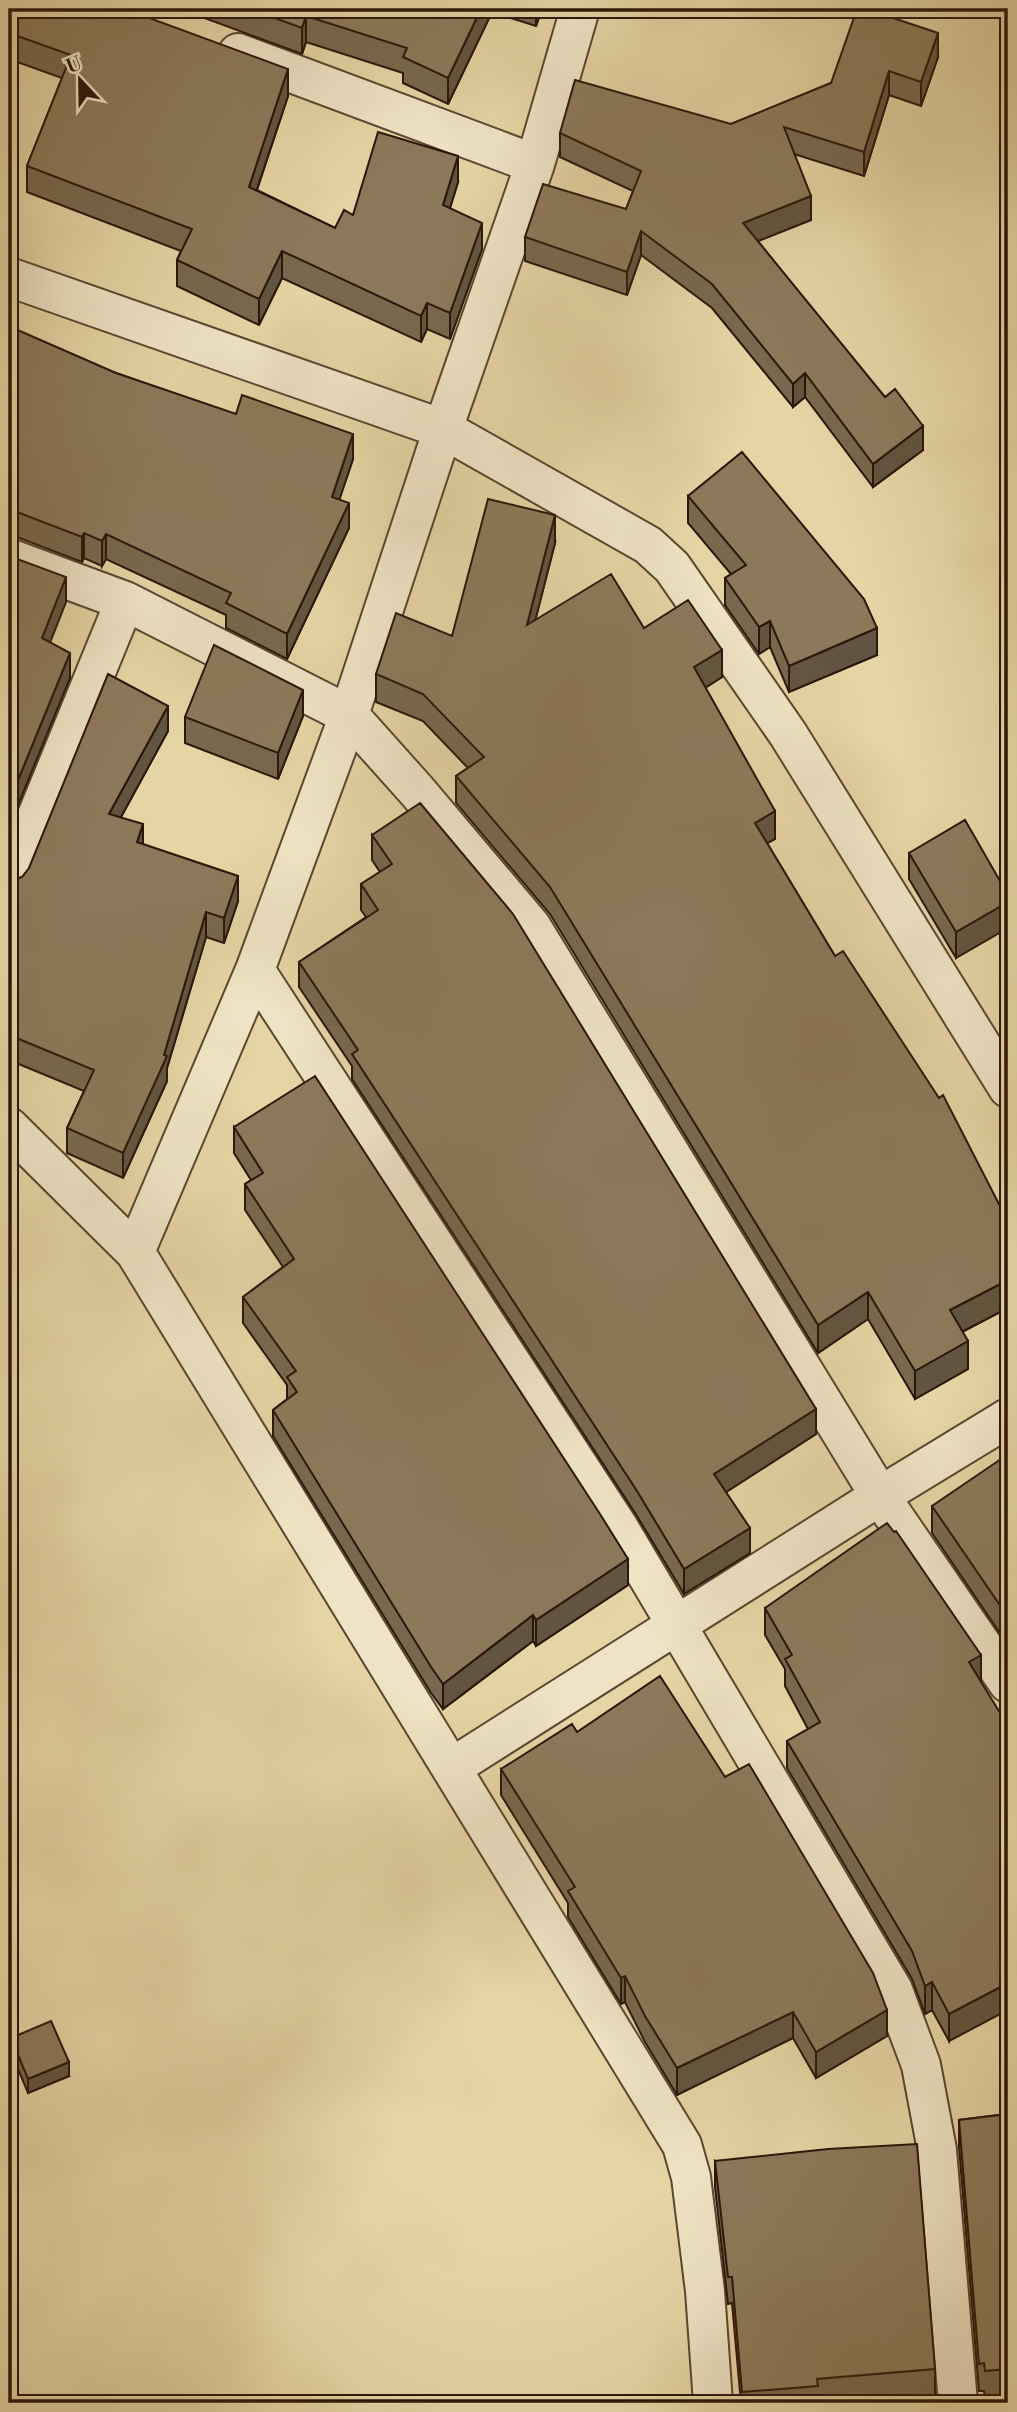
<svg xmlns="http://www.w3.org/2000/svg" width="1017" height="2412" font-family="'Libre Bodoni',serif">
<rect width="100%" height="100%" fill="#e5d4a4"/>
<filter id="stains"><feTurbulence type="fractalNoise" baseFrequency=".00286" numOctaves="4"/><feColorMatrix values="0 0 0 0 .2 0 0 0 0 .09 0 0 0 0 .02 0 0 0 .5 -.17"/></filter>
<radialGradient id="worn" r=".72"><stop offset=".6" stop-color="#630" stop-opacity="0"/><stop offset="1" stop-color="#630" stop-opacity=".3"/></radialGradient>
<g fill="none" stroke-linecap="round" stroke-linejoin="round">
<g stroke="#5a4630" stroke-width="42">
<path id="street" d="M580 9 535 164 443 429 349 715 255 970 135 1252 682 2145 691 2177 705 2291 713 2403
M238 53 535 164
M9 277 443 429 648 545 672 567 788 734 1008 1088
M9 558 125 601 349 715 417 791 531 926 880 1496 1008 1683
M9 884 125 601
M255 970 619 1528 893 1990 921 2065 937 2150 958 2403
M9 1127 135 1252
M451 1768 880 1496 1008 1418"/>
</g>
<use href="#street" stroke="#eee3c4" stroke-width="38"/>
</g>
<path fill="#78684d" stroke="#2c170a" stroke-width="2" d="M9 9 288 96 257 190 335 228 353 215 458 182 450 208 482 249 450 339 427 329 421 342 282 278 259 325 177 286V260L181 251 27 192V166L62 78 9 59Z
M180 9H542L536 26 492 12 448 104 403 83V73L306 42 302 54Z
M938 57 921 106 889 95 864 176 794 154 811 220 758 241 923 450 873 487 805 397 793 407 712 308 641 255 627 295 525 261V237L626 209 633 191 560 157V133L731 124 831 83Z
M9 337 116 373 353 459 339 499 349 528 287 659 226 628V615L106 559 102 566 84 558 82 562 17 537H9Z
M688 496 877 655 789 692 770 647 759 654 725 605V578L731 574 688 523Z
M555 543 535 620 644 628 722 677 705 688 775 839 767 843 835 956 1002 1210 1008 1206V1308L962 1332 968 1369 915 1399 868 1319 818 1353 550 914 456 803V776L468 768 423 721 376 702V674L452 636Z
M303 716 278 779 185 743V717Z
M168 731 121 817 143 844 238 901 224 943 206 937 167 1068V1081L123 1178 67 1153V1128L84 1091 9 1060V880L11 881 22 877Z
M372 835 816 1434 726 1492 750 1553 684 1594 637 1516 352 1079V1066L299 987V962L366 917 361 910V884L380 872 372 860Z
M909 853 1008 895 956 958 909 879Z
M234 1127 628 1585 536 1646 533 1641 443 1709 431 1693 273 1436V1410L287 1399V1385L243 1323V1297L283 1267 245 1210V1184L251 1180 234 1153Z
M1008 1468V1645L932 1533V1506Z
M765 1608 981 1655 949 2041 932 2010 925 2014 912 1979 787 1768V1741L808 1729 785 1686V1669L765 1635Z
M501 1769 887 2036 816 2078 793 2038 677 2095 645 2042 625 2002 621 2004 568 1917V1903L501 1795Z
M11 2038 69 2076 28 2093 11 2052Z
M1008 2114V2396L985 2398 984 2391H979L959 2147V2120Z
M715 2161 935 2369V2395L847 2403H741L732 2303 728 2304 715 2187Z"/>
<path fill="#62553f" stroke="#2c170a" stroke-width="2" d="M481 9H492V12L448 104V78Z
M536 9H542L536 26Z
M306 16V42L302 54V28Z
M938 33V57L921 106V82Z
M288 69V96L249 213V187Z
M889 71V95L864 176V152Z
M458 156V182L443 231V205Z
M811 196V220L743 247V223Z
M482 223V249L450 339V313Z
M641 231V255L627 295V272Z
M282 251V278L259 325V299Z
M427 303V329L421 342V316Z
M805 373V397L793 407V384Z
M923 426V450L873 487V464Z
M353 434V459L332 522V497Z
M349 503V528L287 659V634Z
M555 515V543L527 653V625Z
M84 533V558L82 562V537Z
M106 534V559L102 566V541Z
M66 577V602L42 663V638Z
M770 621V647L759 654V627Z
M877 628V655L789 692V666Z
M722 650V677L694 695V667Z
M70 653V678L9 827V802Z
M303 690V716L278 779V753Z
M168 706V731L109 839V814Z
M775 811V839L755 850V823Z
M143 824V849L137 842Z
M238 876V901L224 943V918Z
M1008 902V928L956 958V932Z
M206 912V937L167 1068V1081L123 1178V1153L164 1055Z
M1008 1280V1308L950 1338V1310Z
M868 1292V1319L818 1353V1325Z
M968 1341V1369L915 1399V1371Z
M816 1409V1434L714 1500V1474Z
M750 1528V1553L684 1594V1569Z
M628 1559V1585L536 1646V1620Z
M533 1615V1641L443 1709V1684Z
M981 1655V1682L969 1662Z
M625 1976V2002L621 2004V1978Z
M932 1982V2010L925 2014V1986Z
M1008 1983V2010L949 2041V2014Z
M887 2010V2036L816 2078V2052Z
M793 2012V2038L677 2095V2068Z
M69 2062V2076L28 2093V2079Z"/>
<path fill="#8c795a" stroke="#2c170a" stroke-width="2" d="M9 9H125L288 69 249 187 335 228 344 210 353 215 378 132 458 156 443 205 482 223 450 313 427 303 421 316 282 251 259 299 177 260 192 229 27 166 71 55 9 33Z
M250 9H481L448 78 403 57 407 48 306 16 302 28Z
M857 9H866L938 33 921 82 889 71 864 152 784 127 811 196 743 223 885 397 895 389 923 426 873 464 805 373 793 384 712 284 641 231 627 272 525 237 543 184 626 209 641 171 560 133 575 80 731 124 831 83Z
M13 328 116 373 236 414 242 395 353 434 332 497 349 503 287 634 226 603 231 593 106 534 102 541 84 533 82 537 17 512H9V337Z
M742 452 864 599 877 628 789 666 770 621 759 627 725 578 746 565 688 496Z
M488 499 555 515 527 625 611 574 644 628 688 600 722 650 694 667 775 811 755 823 835 956 843 951 939 1098 943 1095 1002 1210 1008 1206V1280L950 1310 968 1341 915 1371 868 1292 818 1325 550 887 456 776 484 757 423 694 376 674 396 613 452 636Z
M9 556 66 577 42 638 70 653 9 802Z
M214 645 303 690 278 753 185 717Z
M108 674 168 706 109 814 143 824 137 842 238 876 224 918 206 912 164 1055 167 1056 123 1153 67 1128 94 1070 9 1035V880L11 881 22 877 29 868Z
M420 803 513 914 816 1409 714 1474 750 1528 684 1569 637 1491 352 1054 358 1050 299 962 378 910 361 884 392 864 372 835Z
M965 820 1008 895V902L956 932 909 853Z
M315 1076 600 1514 628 1559 536 1620 533 1615 443 1684 431 1667 273 1410 297 1392 287 1377 296 1371 243 1297 294 1259 245 1184 263 1173 234 1127Z
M1001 1459 1008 1468V1617L932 1506Z
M887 1523 894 1532 896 1531 981 1655 969 1662 1008 1726V1983L949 2014 932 1982 925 1986 912 1951 787 1741 820 1722 785 1659 792 1655 765 1608Z
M660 1676 725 1777 749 1764 873 1973 887 2010 816 2052 793 2012 677 2068 645 2016 625 1976 621 1978 568 1891 575 1887 501 1769 572 1724 577 1732Z
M51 2021 69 2062 28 2079 11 2038Z
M1008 2114V2369L985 2371 984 2363 979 2364 959 2120Z
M917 2144 935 2369 817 2379 818 2386 742 2392 732 2277H728L715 2161 828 2149Z"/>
<rect width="1017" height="2412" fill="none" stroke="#e5d4a4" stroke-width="35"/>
<rect x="10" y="10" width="996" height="2391" fill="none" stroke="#2c170a" stroke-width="3.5"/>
<rect x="18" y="18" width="982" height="2377" fill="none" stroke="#2c170a" stroke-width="2"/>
<g transform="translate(80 80) rotate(338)" stroke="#eee3c4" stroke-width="5" paint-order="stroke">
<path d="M0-5L12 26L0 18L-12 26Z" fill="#2c170a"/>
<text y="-10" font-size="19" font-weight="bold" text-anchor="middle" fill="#2c170a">U</text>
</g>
<rect width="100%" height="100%" filter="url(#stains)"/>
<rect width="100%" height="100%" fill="url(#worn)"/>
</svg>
